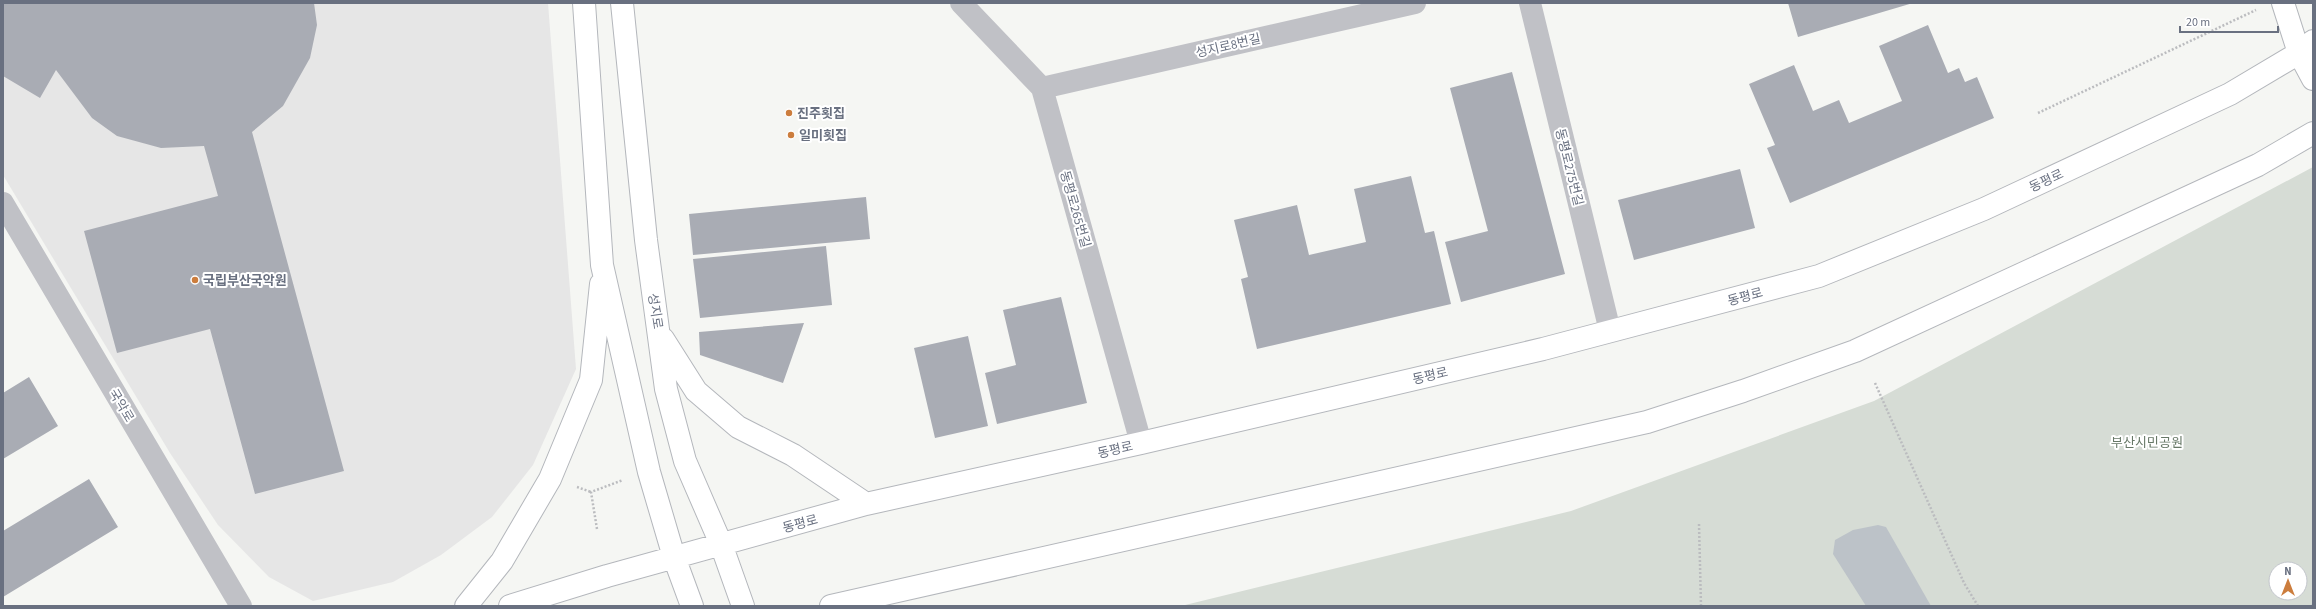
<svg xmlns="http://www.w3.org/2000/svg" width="2316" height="609" font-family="'Source Sans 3','Noto Sans KR',sans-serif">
<rect width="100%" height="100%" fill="#f5f6f3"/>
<path fill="#e6e6e6" d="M3 3H548L576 369 533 465 492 517 441 555 393 582 313 601 269 577 218 525 170 453 3 175Z"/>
<path fill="#d6dcd5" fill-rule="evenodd" d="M2313 167V606H1181L1571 511 1874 401ZM2276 569H2300V593H2276Z"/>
<path fill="#bcc2c8" d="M1878 525 1886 527 1931 606H1866L1833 554 1835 540 1853 530Z"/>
<path fill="#a9acb4" d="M3 3H314L317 25 310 58 283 106 252 132 344 471 255 494 210 329 117 353 84 231 218 196 204 146 161 148 117 136 92 118 56 70 40 98 3 76Z
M1788 3H1913L1798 37Z
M1928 25 1948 73 1959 68 1965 82 1977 77 1994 118 1790 203 1767 148 1775 145 1749 84 1794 65 1813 111 1839 100 1849 123 1902 101 1879 46Z
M1512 72 1565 274 1461 302 1445 242 1488 231 1450 88Z
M1740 169 1755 228 1634 260 1618 200Z
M1411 176 1425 233 1434 231 1451 304 1257 349 1241 279 1248 277 1234 220 1297 205 1309 255 1366 242 1354 189Z
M866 197 870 239 693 255 689 214Z
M826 246 832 305 700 318 693 259Z
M1061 297 1087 403 997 424 985 373 1016 365 1003 310Z
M804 323 783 383 700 355 699 332Z
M968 336 988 426 935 438 914 348Z
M29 377 58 426 3 459V393Z
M89 479 118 527 3 597V531Z"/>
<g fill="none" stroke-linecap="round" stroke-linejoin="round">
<g stroke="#b4b7bc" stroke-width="24">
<path id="secondary" d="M584 3 602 265 649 472 674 557 692 606
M622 3 646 240 666 389 685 461 721 544 743 606
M2283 3 2299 53 2313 79
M663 339 696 391 738 427 793 455 866 504
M466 606 502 561 550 479 591 380 601 284
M510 606 607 576 866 504 1141 443 1543 349 1819 276 1984 209 2230 94 2299 53 2313 41
M831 606 1647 422 1743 391 1855 351 2258 165 2313 133"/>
</g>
<path stroke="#bbbcbf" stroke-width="2.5" stroke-dasharray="2 2" stroke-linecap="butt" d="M2038 113 2256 10
M1875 383 1964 583 1978 606
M577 487 591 492
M1699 524 1701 606
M597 529 591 492 623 480
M2312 606 2313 605"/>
<path stroke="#c0c1c6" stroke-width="22" d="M961 3 1042 88 1141 443
M1530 3 1610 331
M1042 88 1415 3
M3 203 241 606"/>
<use href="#secondary" stroke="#fff" stroke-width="22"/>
</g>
<g fill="#cc7d3d" stroke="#fff" stroke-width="1.5">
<circle cx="789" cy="113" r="4"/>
<circle cx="791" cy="135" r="4"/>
<circle cx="195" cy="280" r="4"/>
</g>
<g text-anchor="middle" stroke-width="4" stroke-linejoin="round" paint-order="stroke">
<g font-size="13" fill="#697080" stroke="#fff">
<text transform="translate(1228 45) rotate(-13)" y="5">성지로8번길</text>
<text transform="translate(1570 167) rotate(76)" y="5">동평로275번길</text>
<text transform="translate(2046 180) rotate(-25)" y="5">동평로</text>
<text transform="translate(1076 209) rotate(74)" y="5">동평로265번길</text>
<text transform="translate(1745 296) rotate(-15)" y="5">동평로</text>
<text transform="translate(656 311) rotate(81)" y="5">성지로</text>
<text transform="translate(1430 375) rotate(-13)" y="5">동평로</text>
<text transform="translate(122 405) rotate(59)" y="5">국악로</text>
<text transform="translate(1115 449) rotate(-13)" y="5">동평로</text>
<text transform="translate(800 523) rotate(-15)" y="5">동평로</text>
</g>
<g font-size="13" font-weight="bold" fill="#697080" stroke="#fff" text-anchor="start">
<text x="797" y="118">진주횟집</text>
<text x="799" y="140">일미횟집</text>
<text x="203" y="285">국립부산국악원</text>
</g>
<g font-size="13" fill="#677867" stroke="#fff">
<text x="2147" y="447">부산시민공원</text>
</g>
</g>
<rect width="2316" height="609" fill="none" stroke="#697080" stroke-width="8"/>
<g transform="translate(2288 581)"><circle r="19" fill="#ffffff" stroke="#c3c6cc"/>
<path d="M0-3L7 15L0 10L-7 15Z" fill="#cc7d3d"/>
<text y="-6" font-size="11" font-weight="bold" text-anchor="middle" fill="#697080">N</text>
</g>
<path d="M2180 26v6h98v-6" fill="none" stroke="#697080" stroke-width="2"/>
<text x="2186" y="26" font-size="12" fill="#697080" stroke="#ffffff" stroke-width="3" paint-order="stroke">20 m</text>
</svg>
